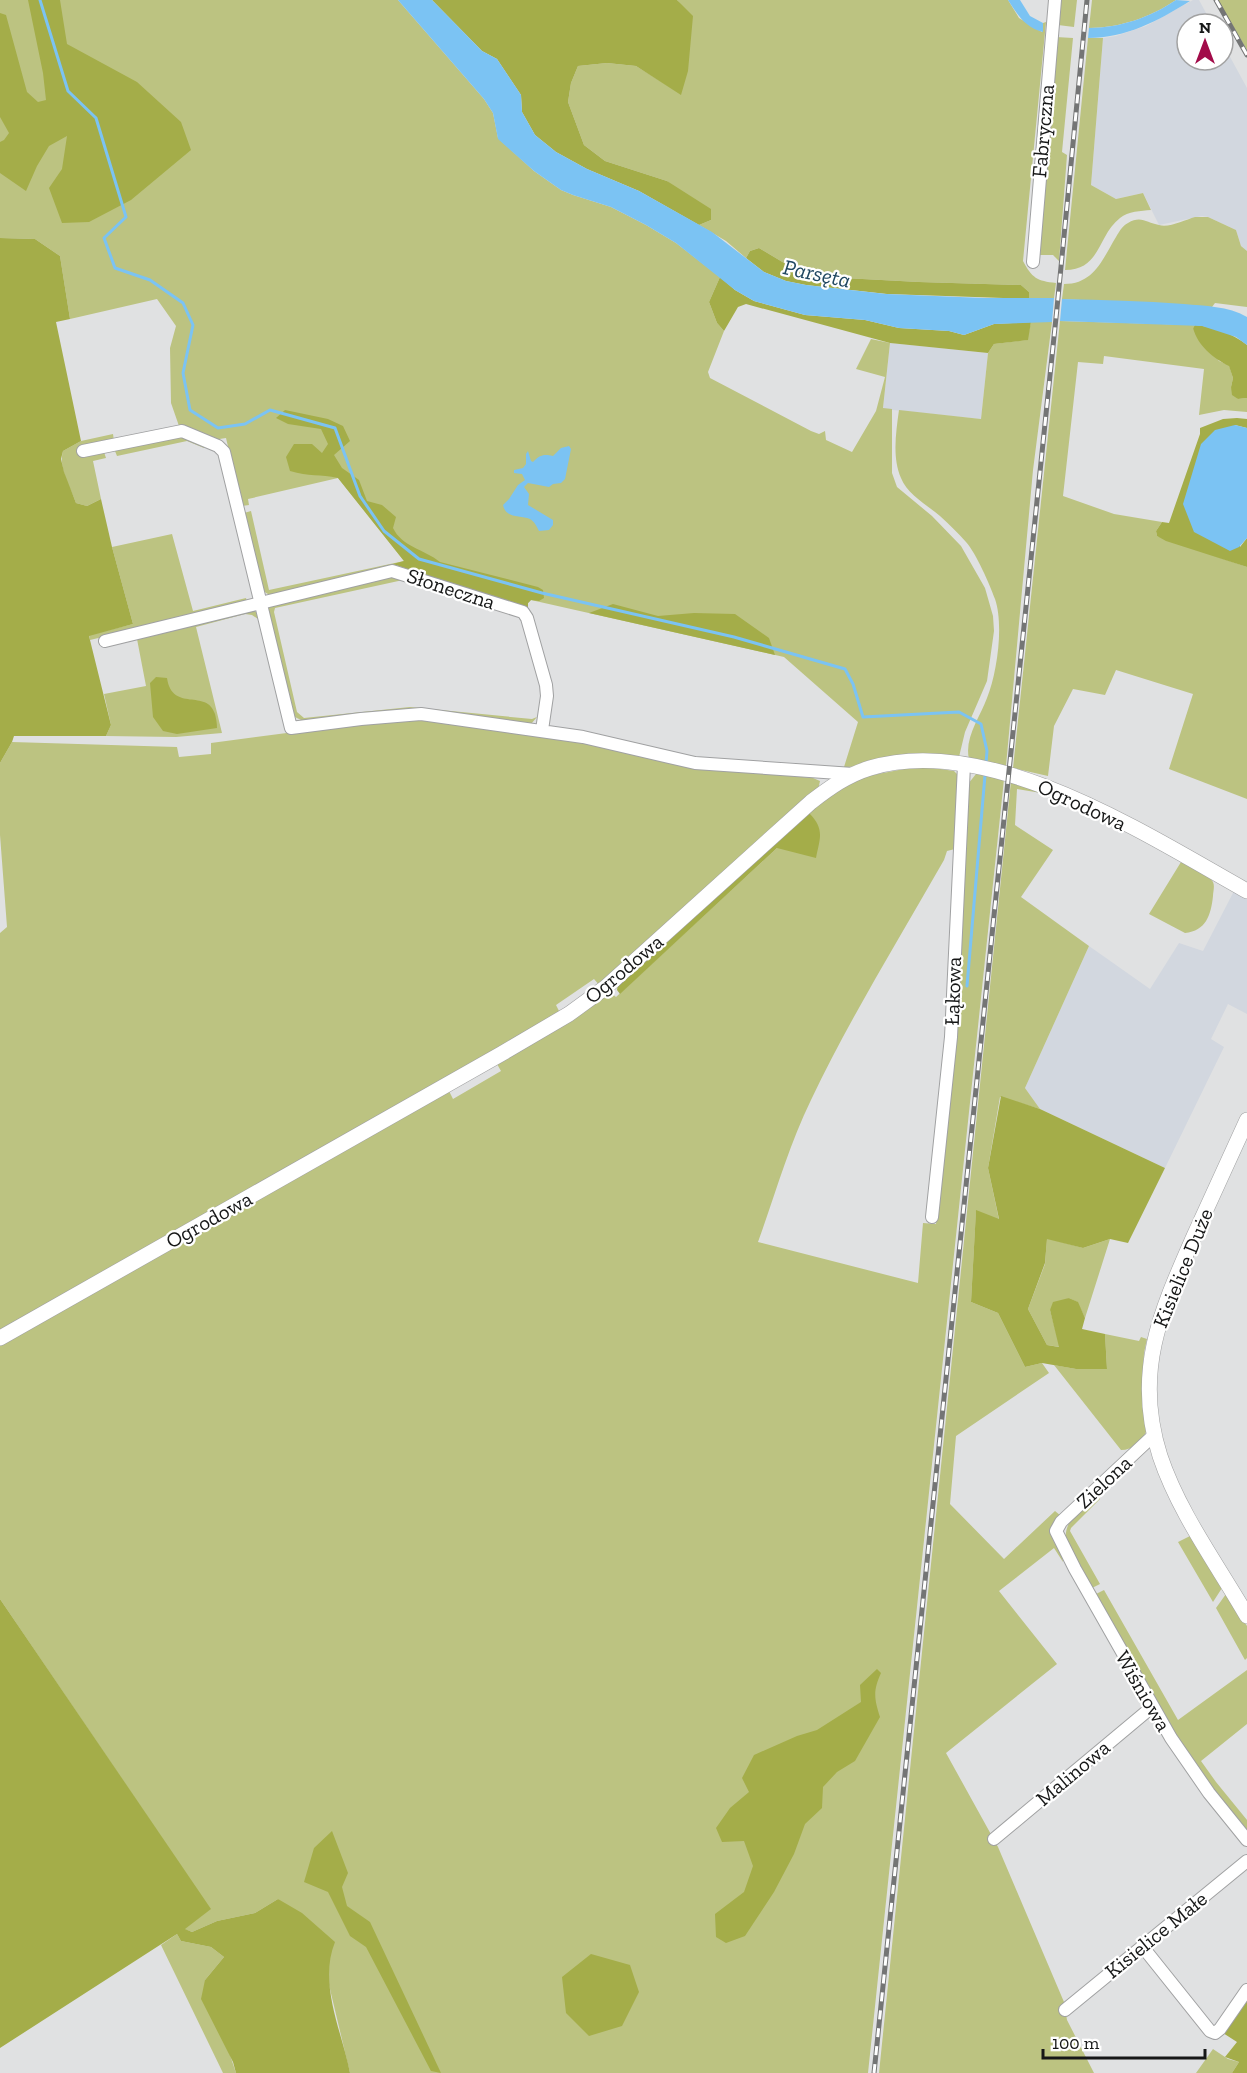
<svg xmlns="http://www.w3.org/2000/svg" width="1247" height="2073" font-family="'Zilla Slab',serif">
<rect width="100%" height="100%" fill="#e0e1e2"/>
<path fill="#d2d7df" d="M1193 0H1199L1212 24H1187V60H1223V44L1247 88V251L1241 246 1236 230 1208 217 1202 216 1159 225 1143 193 1116 199 1091 185 1103 38 1116 36 1146 26Z
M890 343 988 353 981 419 883 409Z
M1234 891 1247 898V1014L1228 1004 1211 1039 1224 1047 1165 1168 1040 1109 1025 1088 1089 946 1150 989 1179 943 1203 951Z"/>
<path fill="#bcc381" d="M0 0H398L484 99 493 113 498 138 534 171 561 190 573 195 611 207 646 225 676 243 720 277 709 302 717 323 724 331 708 372 710 378 811 431 819 434 825 431 826 440 852 452 876 411 885 377 856 369 871 339 890 343 883 408 892 409V473L897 487 932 516 961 546 985 588 993 616 994 631 987 681 965 732 959 757C933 756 906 753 881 758 869 760 857 768 844 767L858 722 784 657 531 600 528 603V610L396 565 272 594H268L263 591 244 513 251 511 269 590 404 561 338 478 248 499 249 505 242 506 226 438 213 440 179 426 171 403 170 348 176 326 157 299 70 319 60 256 35 239 0 238Z
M677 0H1008L1019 18 1042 32 1043 23 1046 22 1023 261C1032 278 1037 281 1056 283L1054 298 1029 299V292L1021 285 919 282 806 276 759 248 750 251 746 258 726 241 699 225 711 220 667 181 605 161 584 145 568 102 571 83 578 66 607 63 636 66 681 94 682 6Z
M1060 0H1077L1074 27 1058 25Z
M1092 0H1176C1151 17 1120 28 1089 28Z
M1218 0H1247V50L1220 4Z
M1056 37 1073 38 1062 152 1067 155 1059 261 1053 255H1040Z
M1088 38H1103L1091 185 1116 199 1143 193 1151 210C1141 211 1128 211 1120 218 1097 236 1101 270 1065 270Z
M1195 217H1208L1236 230 1241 246 1247 251V307L1215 303 1212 307 1062 299 1064 284C1094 284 1102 260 1116 237 1119 232 1122 226 1128 223 1141 215 1147 223 1159 225 1169 228 1185 220 1195 217Z
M1060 321 1195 325 1193 328 1219 361 1229 365 1233 378 1231 387 1238 399 1247 398V412L1224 410 1199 415 1204 369 1104 356 1103 364 1078 362 1063 496 1114 514 1162 522 1156 531 1157 536 1247 567V799L1169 769 1193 694 1116 670 1105 695 1073 689 1054 726 1048 776 1013 768Z
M1031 322H1052L1033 470 1006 766 969 759C964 738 980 717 987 698 997 673 1004 625 995 599 990 585 976 553 966 542 958 533 949 524 940 516 927 505 907 494 901 478 892 458 896 432 899 410L981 419 988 353 994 344 1027 340Z
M113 434 114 441 104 452 106 458 93 461 101 499 87 506 76 503C70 487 58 468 63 451L81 441Z
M180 435 205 445 204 448 187 441 117 456 115 451 118 448Z
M172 534 193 611 246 598 247 602 90 640 89 635 133 624 112 547Z
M393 576 403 580 275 608 274 612 297 712 304 718 410 707 532 719 537 717 531 724 438 711 305 722 295 717 268 608 271 605Z
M252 609 256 612 258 619 252 615 245 614 196 627 222 733 176 737 106 736 111 725 104 694 146 686 137 639Z
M421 720 571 739 696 767 813 778 820 781 818 790 600 986 594 979 556 1005 560 1013 0 1332V933L7 927 0 835V763L12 742 177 747 179 757 211 754V743L356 724Z
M920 766 954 771 960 777 955 849 947 851 944 860C899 939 850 1018 811 1100 789 1145 775 1195 758 1242L918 1283 923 1223 936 1224 956 1034 968 784 976 774H982L1004 779 868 2073H350L329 1985V1957L278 1899 255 1913 217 1921 192 1932 184 1929 210 1909 0 1599V1346L449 1091 453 1099 501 1071 497 1064 611 993 616 997 777 848 809 813 835 790 862 777Z
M1011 781 1053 795 1017 789 1015 825 1053 850 1021 897 1089 946 1025 1088 1040 1109 1000 1097 988 1168 999 1220 976 1211 971 1302 998 1313 1025 1367 1042 1363 1049 1373 956 1436 950 1504 1004 1559 1055 1511 1061 1516C1040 1545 1062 1537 1063 1562L1054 1548 999 1591 1057 1664 946 1753 998 1847 1064 2002 1067 2020 1094 2073H879Z
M1181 862C1188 866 1210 875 1213 882 1215 886 1213 892 1213 896 1211 915 1206 931 1185 933L1149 914Z
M1047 1238 1083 1248 1110 1239 1085 1318 1077 1302 1069 1298 1050 1310 1060 1347 1047 1345 1028 1309 1045 1264Z
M1105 1334 1139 1341 1141 1337 1147 1339 1144 1353 1142 1399 1146 1432C1141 1442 1133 1450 1121 1450L1054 1365 1076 1369H1107Z
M1096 1494 1100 1499 1071 1528 1070 1531 1100 1584 1092 1588 1066 1541C1063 1520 1082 1508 1096 1494Z
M1190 1536 1222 1588 1213 1602 1178 1542Z
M1104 1590 1178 1720 1247 1670V1724L1201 1761 1216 1782 1247 1820V1834L1174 1736 1096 1594Z
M1226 1594 1247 1626V1658L1245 1660 1216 1608Z
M177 1934 181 1941 211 1947 224 1957 205 1980 236 2073H223L161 1945Z
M1213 2049 1228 2059 1239 2062 1232 2073H1196Z"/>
<path fill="#a4ad49" d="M28 0H60L67 44 137 82 181 122 191 150 131 200 89 222 62 223 49 188 62 169 67 136 49 146 37 166 26 191 0 173V142L4 140 9 133 0 117V13L6 15 27 92 38 102 46 100 43 73Z
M432 0H677L693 16 688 71 681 95 636 66 607 63 578 66 571 83 568 102 584 145 605 161 667 181 711 209V220L699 225 639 191 587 169 556 152 535 135 522 112 521 95 497 59 482 51Z
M0 238 35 239 60 256 70 319 56 322 81 441 63 451 61 459 64 472 76 503 87 506 101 499 112 547 133 624 89 636 111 725 106 736H14L12 742 0 763Z
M759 248 806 276 919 282 1021 285 1029 292V299L887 294 806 285 786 281 764 272 746 258 750 251Z
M720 277 735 290 754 301 805 315 865 320 899 328 949 331 964 335 994 324 1031 322 1028 340 994 344 988 353 890 343 746 304 738 307 724 331 717 323 709 302Z
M1195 325C1212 326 1234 334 1247 345V398L1238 399 1232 395 1231 387 1233 378 1229 366C1213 358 1198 346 1193 328Z
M285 410 328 419 343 426 350 441 334 455 342 468 359 480 367 501 382 505 396 517 393 528C402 547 424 549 440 562L538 587 543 590 544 598 539 601 531 600 528 603V610L393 564 404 561 338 478C320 474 309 477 290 471L286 457 294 444H312L322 453 328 444 321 429 288 424 276 418Z
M1237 418 1247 419V428L1235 425 1240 547 1247 538V567L1166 541 1157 536 1156 531 1162 522 1169 523 1200 434V428L1223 419Z
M613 604 658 616 694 613 735 614 769 638 775 655 589 613Z
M156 677 167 678C172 713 207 688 215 714 216 718 217 723 217 728L177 734 163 731 153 717 150 683Z
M809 813C825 829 820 838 816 858L777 848 620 994 617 990 618 984Z
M1001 1096 1040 1109 1165 1168 1128 1243 1110 1239 1083 1248 1047 1239 1045 1263 1028 1309 1047 1345 1059 1347 1050 1310 1053 1302 1069 1298 1078 1302 1085 1318 1082 1329 1105 1334 1107 1369H1076L1042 1363 1025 1367 998 1313 971 1302 976 1210 999 1219 988 1168Z
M0 1599 211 1909 185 1929 192 1932 217 1921 255 1913 278 1899 302 1913 335 1942C318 1984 342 2031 350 2073H236L233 2062 201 1999 205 1980 224 1957 211 1947 181 1941 177 1934 0 2048Z
M877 1669 881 1673C873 1691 874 1698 880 1717L855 1761 837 1772 823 1787 822 1808 805 1824 794 1854 774 1892 745 1936 726 1943 716 1937 715 1914 744 1892 753 1866 744 1841 722 1842 716 1828 730 1808 749 1792 742 1778 754 1755 797 1736 817 1730 861 1702 860 1685Z
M332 1831 348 1873 342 1887 347 1906 370 1922 441 2073 431 2071 366 1947 350 1936 328 1892 304 1882 314 1848Z
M591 1954 630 1965 639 1992 622 2026 589 2036 566 2013 562 1977Z
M1247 1997V2073H1232L1239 2062 1225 2057 1237 2042 1223 2033Z"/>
<path fill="#7bc3f3" d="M398 0H432L482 51 497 59 521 95 522 112 535 135 556 152 587 169 639 191 712 232 764 272 786 281 806 285 886 294 984 298H1054L1052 322 994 324 964 335 949 331 899 328 865 320 805 315 754 301 735 290 676 243 646 225 611 207 573 195 561 190 534 171 498 139 493 113 484 99Z
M1008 0H1020L1030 16 1043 23V32C1024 27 1018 15 1008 0Z
M1176 0 1190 1C1158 21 1126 38 1088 38L1089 28C1120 28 1151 17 1176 0Z
M1062 299C1103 300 1143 301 1184 304 1205 306 1228 306 1247 317V345L1236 337 1202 326 1060 321Z
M1235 425 1247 428V538L1239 547 1230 551 1194 532 1183 504 1201 444 1215 430Z
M569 446 571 449 565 479 561 483 553 484 549 487 528 483 524 487 529 494 528 505 553 520V525L549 530 539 531C537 527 534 521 530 519 520 515 506 519 503 505L509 499 518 485 525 480 522 474 514 473V470L523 468 526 464V454L528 451 531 461 533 462C540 455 543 454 553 456L561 448Z"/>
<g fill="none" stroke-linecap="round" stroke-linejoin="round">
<path stroke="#7bc3f3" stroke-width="3" d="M40 0 68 91 96 118 126 217 104 238 115 268 150 280 183 303 193 325 183 373 190 410 218 428 245 424 270 410 335 428 360 496 384 531 419 559 542 593 734 637 845 669 853 684 863 717 959 712 981 724 987 751 986 763
M967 986 985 775"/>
<g stroke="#a0a1a2" stroke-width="14">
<path id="minor" d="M1033 262 1055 0
M83 451 182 431 218 446 224 452 291 728 361 719 421 714 583 737 695 763 853 774
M105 641 392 571 523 612 527 618 546 685 547 696 542 730
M932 1217 951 1037 964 765
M1155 1434 1061 1522 1056 1531 1075 1569 1171 1738 1209 1793 1247 1840
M994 1839 1152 1707
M1142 1946 1210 2031 1215 2033 1220 2029 1247 1990
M1065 2010 1247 1861"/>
</g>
<g stroke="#a0a1a2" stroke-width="16">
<path id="tertiary" d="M1247 1120C1229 1159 1212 1197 1194 1236 1161 1311 1133 1372 1160 1456 1179 1513 1217 1564 1247 1616
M0 1338 501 1054 569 1014 606 987 811 802C829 788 847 775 870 768 989 732 1147 835 1247 891"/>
</g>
<use href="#minor" stroke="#fff" stroke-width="12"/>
<use href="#tertiary" stroke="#fff" stroke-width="15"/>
<g stroke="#747575" stroke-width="5">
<path id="rail" d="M1216 0 1247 55
M874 2073 1057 308 1087 0"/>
</g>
<use href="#rail" stroke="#fff" stroke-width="3" stroke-dasharray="9" stroke-linecap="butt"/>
</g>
<g text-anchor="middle" stroke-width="4.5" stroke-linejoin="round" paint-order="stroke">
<g font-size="21" fill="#161717" stroke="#fff">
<text transform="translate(1043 131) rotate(-85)" y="7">Fabryczna</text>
<text transform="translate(451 589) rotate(18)" y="7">Słoneczna</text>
<text transform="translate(1082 805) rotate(25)" y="7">Ogrodowa</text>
<text transform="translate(624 969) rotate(-40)" y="7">Ogrodowa</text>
<text transform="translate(953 991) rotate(-88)" y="7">Łąkowa</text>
<text transform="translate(209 1220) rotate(-29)" y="7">Ogrodowa</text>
<text transform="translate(1183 1268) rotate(-68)" y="7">Kisielice Duże</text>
<text transform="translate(1104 1482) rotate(-43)" y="7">Zielona</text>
<text transform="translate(1143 1691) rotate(60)" y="7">Wiśniowa</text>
<text transform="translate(1073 1773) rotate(-40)" y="7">Malinowa</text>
<text transform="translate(1156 1935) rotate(-39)" y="7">Kisielice Małe</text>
</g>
<g font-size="22" font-style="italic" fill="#204760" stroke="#fff">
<text transform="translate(817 273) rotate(12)" y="8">Parsęta</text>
</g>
</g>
<g transform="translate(1205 42)"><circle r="28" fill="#ffffff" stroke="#a2a2a2" stroke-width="1.5"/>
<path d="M0-4.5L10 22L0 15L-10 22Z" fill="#a20b49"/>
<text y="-9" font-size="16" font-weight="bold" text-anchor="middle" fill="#161717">N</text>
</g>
<path d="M1043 2049v9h162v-9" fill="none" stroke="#161717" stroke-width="3"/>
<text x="1052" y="2049" font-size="18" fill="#161717" stroke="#ffffff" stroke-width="4.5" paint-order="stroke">100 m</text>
</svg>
